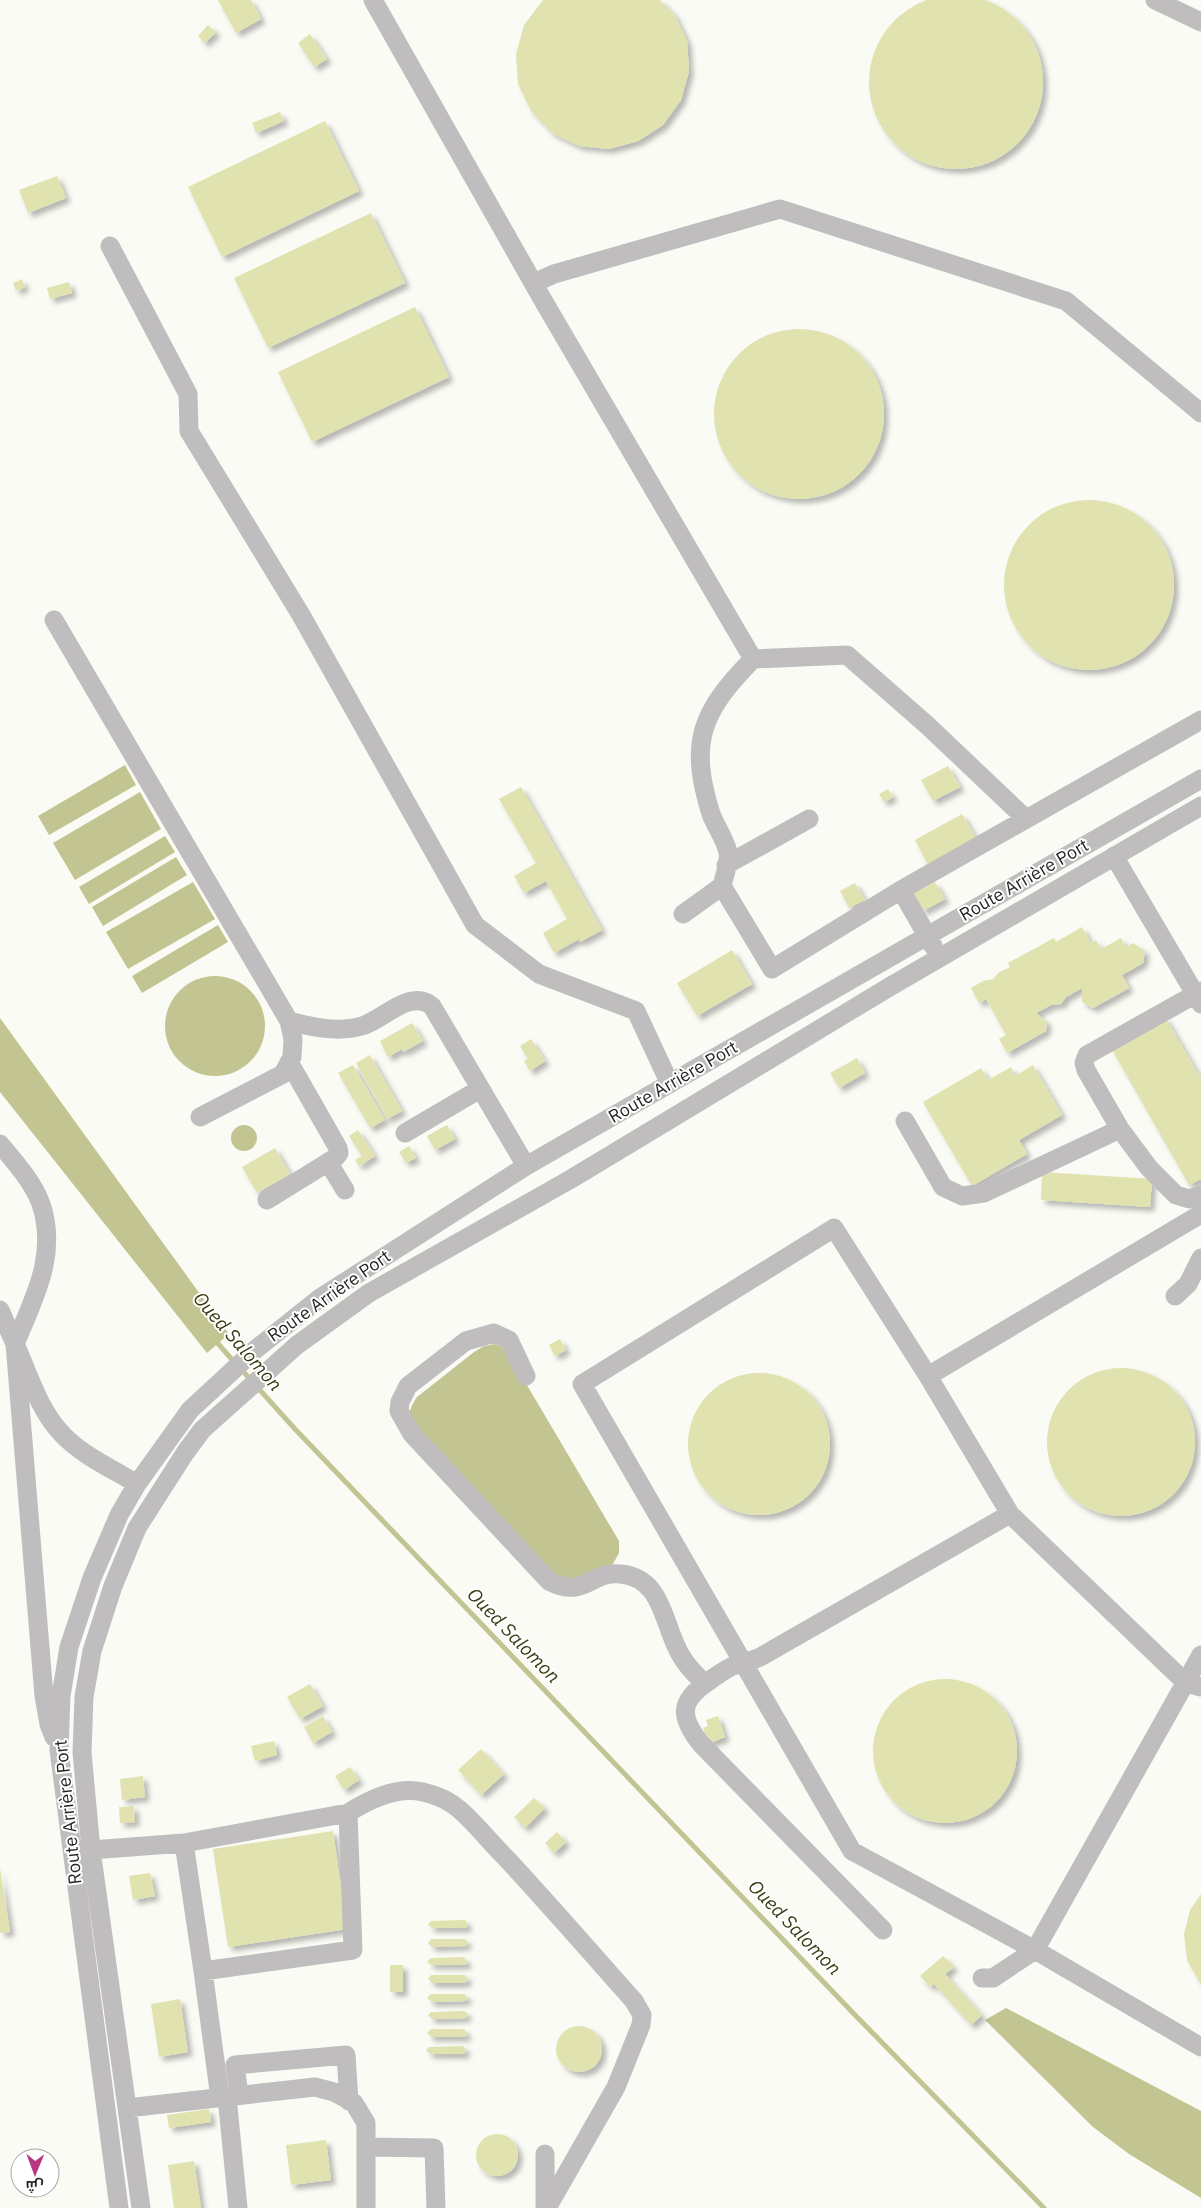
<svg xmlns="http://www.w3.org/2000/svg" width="1201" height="2208" font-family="'IBM Plex Sans',Cairo,sans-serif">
<defs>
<filter id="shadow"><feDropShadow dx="4.5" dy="4.5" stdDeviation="2.5" flood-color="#0004"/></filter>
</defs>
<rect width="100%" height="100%" fill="#fafbf4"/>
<path fill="#c2c592" d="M125 765 136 785 49 835 38 816Z
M140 792 161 829 75 880 53 843Z
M165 836 175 852 89 904 79 887Z
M176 857 187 875 103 926 92 907Z
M193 882 215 919 128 969 106 932Z
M218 925 228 942 142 993 132 976Z
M165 1026a50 50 0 1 1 100 0a50 50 0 1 1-100 0Z
M0 1018 229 1334 207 1353 0 1092Z
M231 1138a13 13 0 1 1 26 0a13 13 0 1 1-26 0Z
M495 1344 505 1348 619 1541V1553L613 1564 574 1586 560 1585 410 1426C408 1414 410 1407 417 1397L474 1352 484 1346Z
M1006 2008 1201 2111V2198L1129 2154 1093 2127 985 2020Z"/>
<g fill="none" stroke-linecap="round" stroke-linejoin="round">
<path stroke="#c2c592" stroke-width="5" d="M214 1339 235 1363
M241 1369 295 1429 855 2015 1044 2208"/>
</g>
<path fill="#e0e3af" filter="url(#shadow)" d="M869 82a87 87 0 1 1 174 0a87 87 0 1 1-174 0Z
M218 0H251L261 19 236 33Z
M543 0H660L674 14 687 41 689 71 681 100 663 125 638 141 609 149 579 146 552 133 531 111 518 84 516 54 524 25Z
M208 25 216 32 205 43 198 36Z
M310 34 327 59 314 67 298 43Z
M280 112 284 121 256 133 252 123Z
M325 121 359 191 222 257 188 187Z
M57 176 66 198 28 213 19 190Z
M371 213 405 283 268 348 234 278Z
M22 279 25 287 16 291 13 283Z
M69 282 72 293 50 299 47 288Z
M415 307 449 377 312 442 278 372Z
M714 414a85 85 0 1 1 170 0a85 85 0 1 1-170 0Z
M1004 585a85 85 0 1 1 170 0a85 85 0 1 1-170 0Z
M948 766 960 787 933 801 921 780Z
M521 787 602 930 580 942 579 939 554 953 543 933 567 919 546 881 524 893 514 876 536 863 499 799Z
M888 789 893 797 884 802 879 794Z
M962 814 976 838 928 865 915 840Z
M935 882 945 899 923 911 913 894Z
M855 883 865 900 849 908 840 891Z
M1082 927 1091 943 1096 940 1101 949 1121 938 1126 947 1133 943 1145 951 1143 963 1122 975 1129 988 1093 1008 1082 1002V988L1066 997 1061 1004 1051 1005 1036 1013 1047 1022 1046 1031 1007 1053 999 1039 1006 1035 986 999 979 1003 971 988 983 981 993 979 998 973 1010 967 1008 963 1054 938 1056 942Z
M732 950 752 984 697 1016 677 983Z
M1165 1017 1201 1079V1179L1189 1185 1111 1048Z
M412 1023 423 1041 403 1052 402 1049 388 1057 380 1041Z
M531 1039 545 1061 530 1071 524 1061 528 1059 520 1046Z
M370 1055 402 1111 387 1119 356 1063Z
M857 1058 865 1073 839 1088 830 1073Z
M353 1065 385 1120 370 1128 338 1073Z
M1033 1065 1062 1115 1019 1140 1027 1154 972 1186 923 1102 981 1068 988 1080 1011 1067 1015 1076Z
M447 1125 455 1139 435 1150 427 1136Z
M358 1130 375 1156 359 1166 355 1160 362 1156 349 1136Z
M409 1146 416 1158 406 1163 399 1152Z
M275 1148 290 1174 257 1193 242 1167Z
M1042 1172 1152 1179 1150 1207 1041 1200Z
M560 1339 566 1350 555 1356 549 1345Z
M1047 1442a74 74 0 1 1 148 0a74 74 0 1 1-148 0Z
M688 1444a71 71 0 1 1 142 0a71 71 0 1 1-142 0Z
M873 1751a72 72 0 1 1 144 0a72 72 0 1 1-144 0Z
M310 1684 323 1706 300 1719 287 1697Z
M323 1716 332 1732 313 1743 304 1727Z
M718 1716 725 1737 708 1744 703 1728 708 1726 706 1720Z
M274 1741 277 1755 255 1761 251 1746Z
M481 1749 504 1774 481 1795 458 1770Z
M350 1767 359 1780 344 1790 335 1776Z
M143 1776 145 1797 122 1800 120 1779Z
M534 1798 545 1808 525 1828 514 1817Z
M134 1806 135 1822 120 1823 119 1807Z
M333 1831 347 1929 228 1947 213 1849Z
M557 1832 566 1842 554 1853 545 1843Z
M0 1868 10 1932 0 1933Z
M150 1873 155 1896 133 1900 129 1876Z
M1201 1894V1985L1187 1960 1184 1934 1190 1910Z
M465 1920 468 1925 465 1928H432L428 1925 431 1921Z
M431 1939H465L468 1943 465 1946 432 1947 428 1943Z
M943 1956 954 1967 945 1974 982 2015 971 2025 934 1984 930 1987 920 1976Z
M464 1957 467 1962 465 1965H431L427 1962 431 1958Z
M390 1965H403V1992H390Z
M431 1975H465L468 1979 465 1983H432L428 1979Z
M431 1994H464L468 1998 465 2001 432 2002 427 1998Z
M180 1999 188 2052 159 2057 151 2004Z
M465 2011 468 2015 465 2018 432 2019 428 2015 431 2012Z
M556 2049a23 23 0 1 1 46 0a23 23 0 1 1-46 0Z
M431 2029H464L467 2033 465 2037H431L427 2033Z
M463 2046 466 2050 464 2054H430L426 2050 429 2047Z
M209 2109 211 2122 169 2128 167 2115Z
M476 2155a21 21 0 1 1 42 0a21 21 0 1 1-42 0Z
M326 2140 331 2180 291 2185 286 2145Z
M194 2161 201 2208H174L168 2165Z"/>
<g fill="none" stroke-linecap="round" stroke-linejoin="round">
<path stroke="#c0bdbe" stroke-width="19" d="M373 0 544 302 753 659
M1155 0 1201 22
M110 246 188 394 189 431 301 615 475 925 539 974 636 1011 670 1084
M534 283 554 274 780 209 1066 301 1201 413
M54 620 289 1021C311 1027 338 1033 362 1026 383 1020 410 988 432 1006L526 1166
M1026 819 927 725 847 655 753 659C702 711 688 741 711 814 716 827 725 839 728 852 730 861 724 877 722 886L772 969 901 890 1201 720
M1114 856 1201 1004
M726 865 809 819
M901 890 933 946
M683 914 722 886
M1201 991 1087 1055 1084 1063 1086 1070 1120 1129 1149 1168 1176 1195 1189 1199 1201 1195
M200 1117 283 1074 292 1057 293 1039 289 1021
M905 1121 943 1187 962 1196 984 1193 1120 1129
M405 1133 480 1089
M0 1144C15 1162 33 1182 41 1204 58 1255 34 1298 15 1344 29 1375 39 1411 63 1435 83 1456 113 1469 137 1484
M328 1162 345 1190
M267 1200 335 1158 339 1153 338 1148 289 1062
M1175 1296 1188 1284 1201 1258
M0 1310 15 1344 44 1696 49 1724 54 1737
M526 1376 509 1340 494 1333 466 1341 408 1386 400 1402 399 1411 412 1434 549 1581C585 1600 591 1570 621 1574 661 1578 663 1620 677 1648 683 1662 694 1673 705 1684
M928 1376 1201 1214
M1201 1687 1186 1683 1010 1514 928 1376 834 1228 582 1384 852 1851 1035 1950 1201 2047
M184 1843 203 1971
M91 1850 184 1843 348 1813
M883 1930 701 1744C679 1716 679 1701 709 1681 718 1675 726 1668 736 1665 745 1661 754 1661 762 1656L1010 1514
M982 1978H993L1035 1950 1201 1655
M239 2095 235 2065 346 2055 349 2101
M227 2097 238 2208
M220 2098 203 1971 353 1950 348 1813C370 1799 397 1786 423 1792 436 1795 450 1801 460 1810 476 1824 490 1842 505 1857 549 1904 591 1953 634 2001L642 2015 641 2025 616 2087 547 2208
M127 2108 315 2087 334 2092 354 2103 366 2123V2208
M366 2147 434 2148 436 2208
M545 2154V2208
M119 2208 59 1750 61 1696 69 1647 92 1578 119 1515 137 1484 190 1410 256 1349 320 1298 526 1166 1201 779
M141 2208 91 1850 82 1752 84 1697 92 1651 113 1586 137 1528 185 1453 202 1430 297 1345 369 1293 571 1179 891 986 1201 806"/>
</g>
<g text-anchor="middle" stroke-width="4" stroke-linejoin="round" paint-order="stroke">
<g font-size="18" fill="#262724" stroke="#fff">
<text transform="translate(1024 880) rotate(-30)" y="6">Route Arrière Port</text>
<text transform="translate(673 1082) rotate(-30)" y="6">Route Arrière Port</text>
<text transform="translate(329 1296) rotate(-35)" y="6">Route Arrière Port</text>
<text transform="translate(68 1812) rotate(-96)" y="6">Route Arrière Port</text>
</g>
<g font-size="19" font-style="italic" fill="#3a3b13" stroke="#fff">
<text transform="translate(238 1341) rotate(49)" y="7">Oued Salomon</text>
<text transform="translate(514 1635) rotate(46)" y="7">Oued Salomon</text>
<text transform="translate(795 1927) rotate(46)" y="7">Oued Salomon</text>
</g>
</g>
<g transform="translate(35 2173) rotate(181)"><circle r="24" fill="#ffffff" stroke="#a8a9a7"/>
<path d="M0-4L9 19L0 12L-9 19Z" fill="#b93780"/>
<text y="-8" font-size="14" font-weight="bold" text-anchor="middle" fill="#262724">ش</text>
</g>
</svg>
